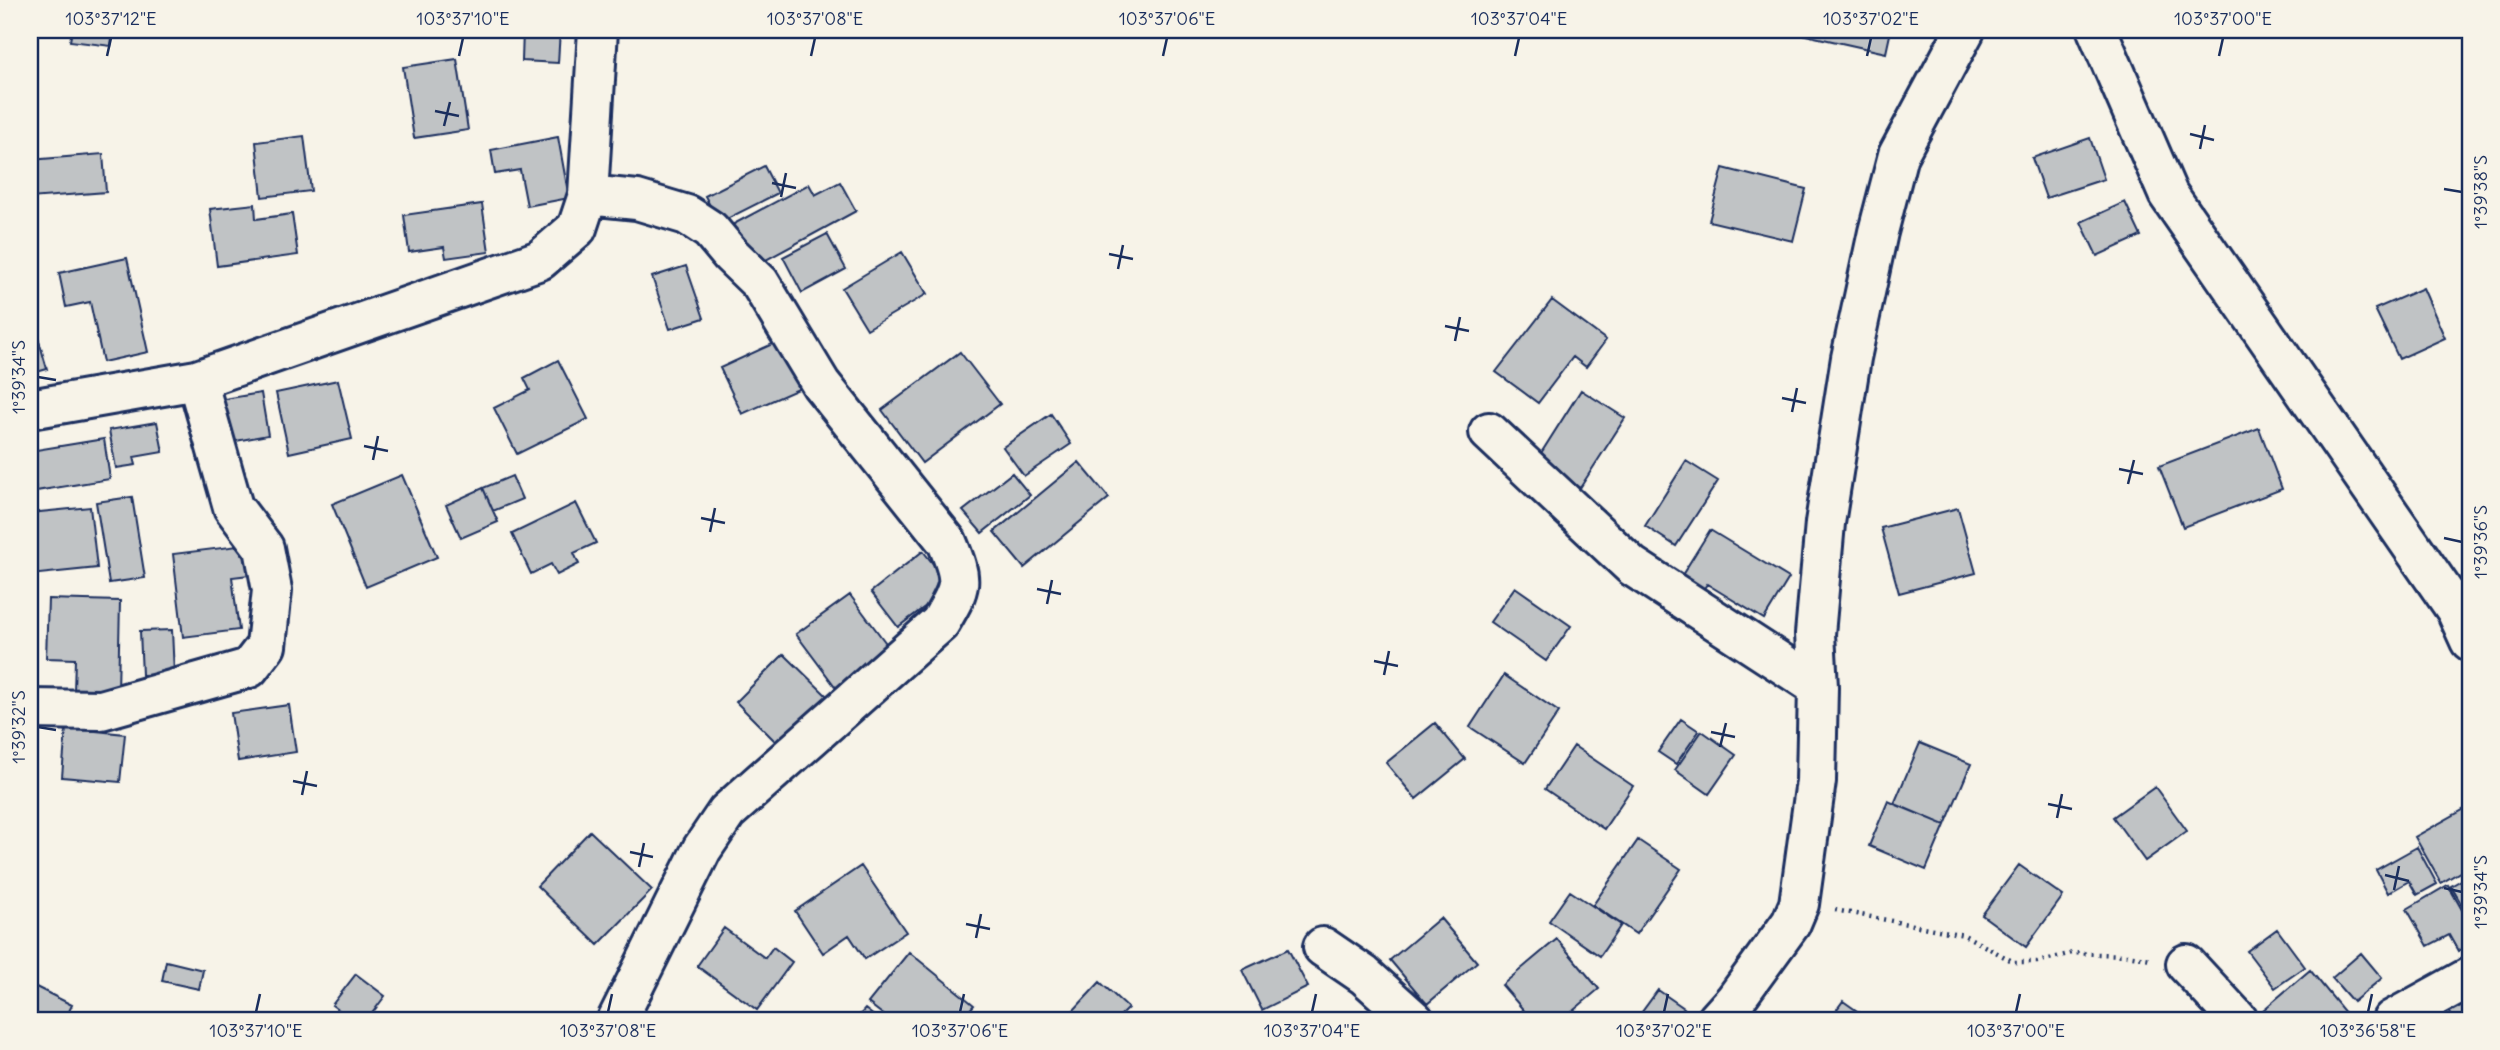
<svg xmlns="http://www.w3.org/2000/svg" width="2500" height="1050" font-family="Delius,sans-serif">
<rect width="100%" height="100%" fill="#f7f3e8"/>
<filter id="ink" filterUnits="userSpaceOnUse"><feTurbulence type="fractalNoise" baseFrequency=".0143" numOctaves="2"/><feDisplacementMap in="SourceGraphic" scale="14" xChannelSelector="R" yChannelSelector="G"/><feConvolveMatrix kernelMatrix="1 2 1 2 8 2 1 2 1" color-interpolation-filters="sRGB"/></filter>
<g filter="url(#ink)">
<path fill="#c0c3c5" stroke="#1b2f5e" stroke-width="2" d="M72 30H113L111 46 70 41Z
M119 30H181L180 38Z
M523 30H560L558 63 522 61Z
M1802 30H1891L1886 53 1801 34Z
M457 59 468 130 414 138 403 67Z
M304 136 311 191 262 197 256 142Z
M558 137 569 198 527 206 520 170 495 174 491 150Z
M2090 138 2104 179 2046 198 2032 158Z
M103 154 106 192 30 198V160Z
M764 166 778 193 719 223 705 196Z
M1723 168 1806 189 1793 241 1709 221Z
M840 182 856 211 755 266 732 225 809 184 815 195Z
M2125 202 2141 236 2097 256 2081 222Z
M255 204 256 219 292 214 298 255 217 266 210 209Z
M482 204 489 252 446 258 444 247 409 252 404 215Z
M827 234 846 269 802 293 783 257Z
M902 252 927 294 867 329 842 288Z
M127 258 148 352 103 362 90 302 66 307 59 273Z
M686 266 704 318 670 329 652 277Z
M2423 288 2445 338 2399 359 2375 309Z
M1552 300 1606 340 1586 367 1573 357 1538 403 1496 372Z
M30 309 47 369 30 374Z
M779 341 801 388 742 414 720 368Z
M960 352 1000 404 922 463 882 410Z
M558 360 588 419 517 454 494 408 530 390 524 378Z
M338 380 352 439 289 453 276 393Z
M1581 390 1625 418 1580 488 1536 461Z
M261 393 268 435 225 443 218 400Z
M1051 414 1071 444 1024 476 1003 447Z
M157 422 163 452 134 457 136 465 116 468 109 430Z
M2259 428 2282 489 2183 527 2159 466Z
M104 439 110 479 36 491 30 451Z
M1686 461 1718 481 1676 546 1645 526Z
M1079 462 1109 498 1024 568 994 532Z
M1012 473 1030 495 982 533 963 511Z
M402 475 437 557 366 587 332 504Z
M512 476 522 499 493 511 483 488Z
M483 488 498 522 461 538 446 505Z
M132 497 145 578 109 583 96 502Z
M576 503 596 543 574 553 579 564 557 575 551 564 531 574 512 534Z
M90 507 97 568 30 575V513Z
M1958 508 1976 573 1899 593 1881 528Z
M1710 530 1789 578 1764 619 1707 584 1701 593 1679 580Z
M246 545 249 575 232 577 239 630 183 637 173 554Z
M923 551 951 587 898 627 871 592Z
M1515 587 1571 626 1546 661 1490 622Z
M850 595 894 654 840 693 796 634Z
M48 599 120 601 118 692 74 691 75 659 46 658Z
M172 630 174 674 142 675 140 631Z
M784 654 827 696 778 744 736 702Z
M1504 675 1559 712 1525 763 1470 727Z
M289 705 296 752 238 761 231 713Z
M1681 719 1699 731 1676 764 1658 752Z
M1435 723 1465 759 1416 799 1386 763Z
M66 728 125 734 120 782 62 777Z
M1702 731 1736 755 1709 794 1675 770Z
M1920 743 1971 764 1945 825 1894 804Z
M1574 746 1633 786 1604 829 1545 789Z
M2155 787 2187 831 2145 861 2113 817Z
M1888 801 1945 825 1926 870 1869 846Z
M2470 806V866L2441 883 2415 837Z
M590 831 652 890 598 945 537 886Z
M1638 840 1681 869 1636 934 1593 905Z
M2417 847 2437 884 2417 895 2409 881 2388 893 2376 870Z
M2019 865 2063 896 2026 947 1982 915Z
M861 866 906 932 865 959 849 935 823 953 795 911Z
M2470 875V919L2451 886Z
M2448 885 2470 924V944L2458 951 2449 935 2428 946 2407 909Z
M1570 891 1621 925 1600 956 1549 921Z
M1440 918 1477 962 1427 1004 1390 960Z
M724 928 765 958 773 947 792 962 757 1010 697 966Z
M2277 929 2305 967 2275 988 2247 951Z
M1557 939 1599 989 1562 1020H1532L1502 985Z
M1288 949 1308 987 1262 1010 1242 970Z
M909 952 974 1005 961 1020H890L868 1003Z
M2361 953 2382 978 2353 1002 2332 978Z
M166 961 203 970 199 989 162 981Z
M2310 970 2347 1015 2341 1020H2272L2263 1010Z
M356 974 385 996 367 1020H352L332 1005Z
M1100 982 1128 1008 1116 1020H1083L1073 1011Z
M30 984 72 1005 65 1020H30Z
M2470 989V1020H2454L2444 1002Z
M1658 990 1684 1008 1675 1020H1636Z
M1843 1001 1870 1020H1829Z
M865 1009 879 1020H855Z"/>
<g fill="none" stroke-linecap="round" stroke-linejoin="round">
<g stroke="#1b2f5e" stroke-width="44">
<path id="minor" d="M2097 30 2168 194 2456 610 2470 641
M588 195 637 200 687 215 710 230 731 255 760 283 821 384 947 542C964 583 962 585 940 623L727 812 702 849 617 1020
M30 409 197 380 540 260 577 228 588 195 598 30
M1489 432 1632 566 1818 687
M30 709 101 710 249 668 266 646 272 590 264 548 233 507 197 380
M1323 947 1364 975 1414 1020
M2186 964 2238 1020
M1717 1020 1735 1000 1791 923 1799 904 1816 781 1818 687 1815 634 1825 523 1851 358 1878 232 1898 155 1965 30
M2392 1020 2470 977"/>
</g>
<path stroke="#1b2f5e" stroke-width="4.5" stroke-dasharray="2 5" stroke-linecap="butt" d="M1835 910 1964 935 2014 962H2037L2072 953 2127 955 2151 959"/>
<use href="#minor" stroke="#f7f3e8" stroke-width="38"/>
</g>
</g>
<path fill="none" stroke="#1b2f5e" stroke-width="2.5" d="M107 56 111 38M459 56 463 38M811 56 815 38M1163 56 1167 38M1515 56 1519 38M1867 56 1871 38M2219 56 2223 38M435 111 459 116M444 126 450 102M2190 134 2214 140M2200 149 2205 125M772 183 796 188M2444 189 2462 192M781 197 786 173M1109 254 1133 259M1118 269 1123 245M1445 326 1469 331M1455 341 1460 317M38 377 56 380M1782 398 1806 403M1792 412 1797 388M364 446 388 451M373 460 378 436M2119 469 2143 474M2128 484 2134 460M701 518 725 523M710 532 715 508M2444 538 2462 542M1037 589 1061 594M1047 604 1052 580M1374 661 1398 666M1384 675 1389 651M38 727 56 730M1711 732 1735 737M1720 747 1726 723M293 781 317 786M302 795 307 771M2048 804 2072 809M2057 818 2062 794M630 852 653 857M639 867 644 843M2385 875 2409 881M2444 888 2462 892M2394 890 2399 866M966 924 990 929M976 938 981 914M256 1012 260 994M608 1012 612 994M960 1012 964 994M1312 1012 1316 994M1664 1012 1668 994M2016 1012 2020 994M2368 1012 2372 994"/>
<rect width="2500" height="1050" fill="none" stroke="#f7f3e8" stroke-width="77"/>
<rect x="38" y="38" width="2424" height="974" fill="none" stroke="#1b2f5e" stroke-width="2.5"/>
<g font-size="18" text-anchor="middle" fill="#1b2f5e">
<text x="111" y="25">103°37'12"E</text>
<text x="463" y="25">103°37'10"E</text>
<text x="815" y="25">103°37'08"E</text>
<text x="1167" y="25">103°37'06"E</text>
<text x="1519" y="25">103°37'04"E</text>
<text x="1871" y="25">103°37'02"E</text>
<text x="2223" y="25">103°37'00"E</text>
<text transform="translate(2481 192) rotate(-90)" y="6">1°39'38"S</text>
<text transform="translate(19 377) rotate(-90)" y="6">1°39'34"S</text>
<text transform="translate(2481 542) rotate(-90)" y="6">1°39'36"S</text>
<text transform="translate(19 727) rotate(-90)" y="6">1°39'32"S</text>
<text transform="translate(2481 892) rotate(-90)" y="6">1°39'34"S</text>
<text x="256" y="1037">103°37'10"E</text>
<text x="608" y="1037">103°37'08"E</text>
<text x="960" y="1037">103°37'06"E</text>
<text x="1312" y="1037">103°37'04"E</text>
<text x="1664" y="1037">103°37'02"E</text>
<text x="2016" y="1037">103°37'00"E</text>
<text x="2368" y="1037">103°36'58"E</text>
</g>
</svg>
